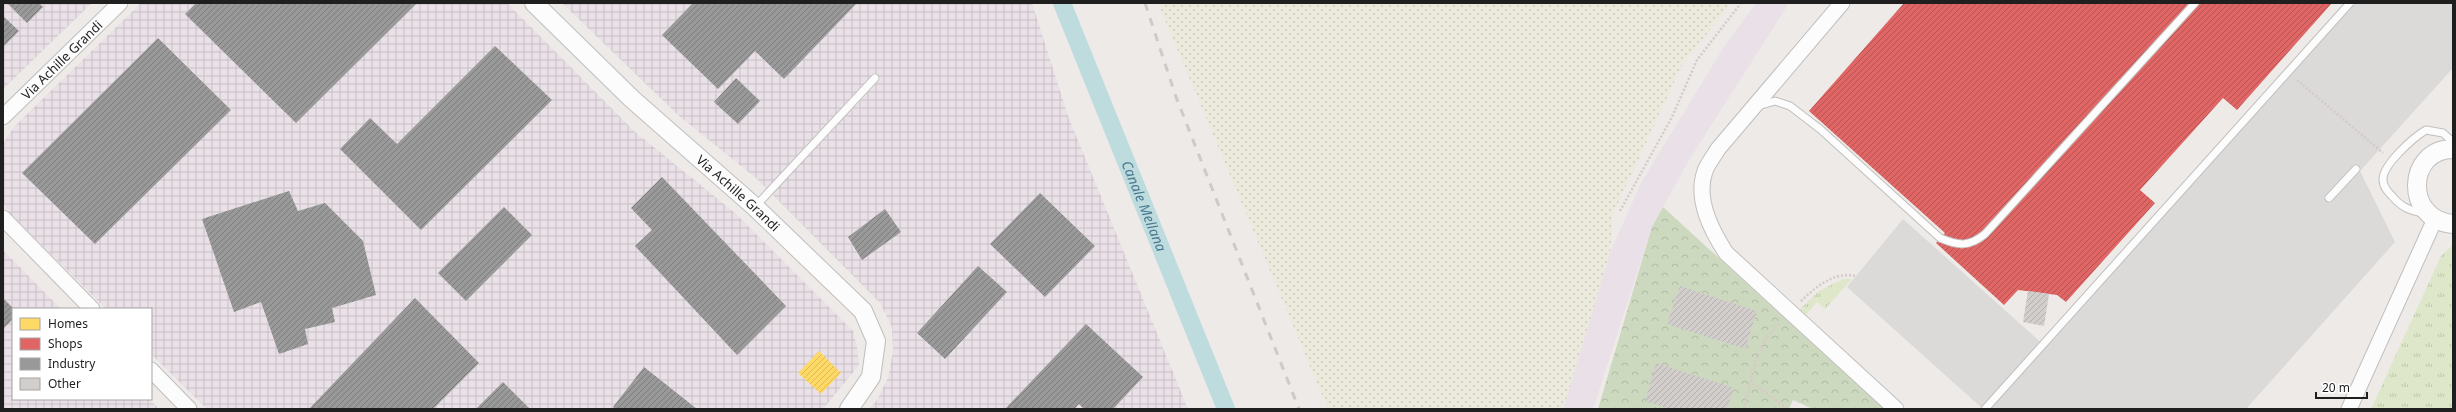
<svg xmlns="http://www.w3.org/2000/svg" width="2456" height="412" font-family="'Noto Sans',sans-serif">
<defs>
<pattern id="industrial-grid" width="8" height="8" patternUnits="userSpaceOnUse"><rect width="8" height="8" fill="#eae0e7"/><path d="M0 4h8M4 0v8" fill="none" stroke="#c8c0c6"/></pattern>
<pattern id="farmland-dots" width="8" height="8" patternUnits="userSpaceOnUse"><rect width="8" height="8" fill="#eceadc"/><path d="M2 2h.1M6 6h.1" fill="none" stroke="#cac8bc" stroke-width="1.8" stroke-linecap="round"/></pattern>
<pattern id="grass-tufts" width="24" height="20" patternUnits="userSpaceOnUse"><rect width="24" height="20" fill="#dee7c9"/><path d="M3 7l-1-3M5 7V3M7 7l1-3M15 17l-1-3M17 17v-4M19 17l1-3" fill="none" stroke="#bec6ac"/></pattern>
<pattern id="forest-crowns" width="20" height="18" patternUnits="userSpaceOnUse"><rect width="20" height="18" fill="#cdd9bf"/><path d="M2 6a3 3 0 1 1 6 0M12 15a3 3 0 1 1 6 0" fill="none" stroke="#b0baa4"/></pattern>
<pattern id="homes-hatch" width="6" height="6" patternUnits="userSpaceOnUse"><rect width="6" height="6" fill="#ffd966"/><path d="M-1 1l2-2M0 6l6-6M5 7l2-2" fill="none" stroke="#daba58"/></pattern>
<pattern id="shops-hatch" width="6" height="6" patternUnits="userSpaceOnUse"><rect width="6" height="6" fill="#e06666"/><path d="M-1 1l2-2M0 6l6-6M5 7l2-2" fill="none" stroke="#b55353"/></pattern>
<pattern id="industry-hatch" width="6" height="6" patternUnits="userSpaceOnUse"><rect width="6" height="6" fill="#999"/><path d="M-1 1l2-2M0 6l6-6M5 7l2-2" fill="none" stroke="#7c7c7c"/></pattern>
<pattern id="building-hatch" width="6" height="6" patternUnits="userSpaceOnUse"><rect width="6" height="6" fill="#d2cecc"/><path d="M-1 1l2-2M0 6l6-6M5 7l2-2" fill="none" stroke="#b4b0af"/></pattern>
</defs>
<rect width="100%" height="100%" fill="#edeae8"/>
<path fill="url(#industrial-grid)" d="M3 3H92L3 89Z
M141 3H507L634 131 735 213 853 331 857 347 859 365 823 409H207L151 354V309H106L6 209 3 202V143L15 126Z
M562 3H1032L1068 116 1188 409H869L877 400 888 378 893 352 892 327 880 303 756 178 678 115Z
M3 250 61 309H13V399H149L159 409H3Z"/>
<path fill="#dbdad9" d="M2356 3H2453V68L2360 171 2395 242 2246 409H1983L1847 287 1903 219 2046 347Z"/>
<path fill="#eae0e7" d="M1756 3H1789L1689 160 1652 227 1593 409H1563L1610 253 1641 183 1725 45Z"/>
<path fill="url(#farmland-dots)" d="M1158 3H1731L1681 67 1613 214 1610 253 1563 409H1328Z"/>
<path fill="url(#grass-tufts)" d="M2453 245V409H2371L2441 256Z
M1843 279H1852L1825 309 1817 302 1804 317 1797 312 1819 291Z"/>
<path fill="url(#forest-crowns)" d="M1663 207 1884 409H1813L1793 400 1789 409H1598L1652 227Z"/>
<path fill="url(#homes-hatch)" d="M819 351 841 373 821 394 798 373Z"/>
<path fill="url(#shops-hatch)" d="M1904 3H2332L2237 110 2223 98 2140 190 2155 203 2066 302 2057 295 2018 290 2004 305 1936 243 1945 233 1809 111Z"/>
<path fill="url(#industry-hatch)" d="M7 3H39L43 7 27 23Z
M196 3H417L296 123 185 14Z
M693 3H857L784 79 755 51 718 89 662 35Z
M3 16 19 31 3 47Z
M158 38 231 110 95 244 22 173Z
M495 46 552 100 421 230 340 149 370 118 397 144Z
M736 78 760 101 738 124 714 102Z
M662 177 786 306 737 355 635 246 652 230 631 208Z
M289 191 298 211 325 203 363 241 376 295 332 308 335 322 305 329 308 344 279 354 261 302 234 312 202 219Z
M1040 193 1095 246 1045 297 990 244Z
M504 207 532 235 466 301 438 273Z
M885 209 901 232 862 260 848 237Z
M978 266 1007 292 945 359 917 333Z
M3 298 13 308V319L3 329Z
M415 298 479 363 433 409H309Z
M1086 324 1143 377 1113 409H1084L1079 404 1074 409H1005Z
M644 367 697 409H615L613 407Z
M503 382 530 409H476Z"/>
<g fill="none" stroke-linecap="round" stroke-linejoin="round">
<path stroke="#bedcde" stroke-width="18" id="s1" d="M1062 3 1226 409"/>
</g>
<path fill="url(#building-hatch)" d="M1680 286 1757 311 1745 349 1667 324Z
M2028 291 2049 294 2044 326 2023 322Z
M1656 363 1734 388 1727 409H1670L1645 401Z"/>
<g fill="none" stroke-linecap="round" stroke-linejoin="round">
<g stroke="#c0bfbe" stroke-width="9">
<path id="service" d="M1758 106 1775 101 1790 106 1820 129 1940 238C1959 246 1969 247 1985 234L2195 3
M2329 198 2356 169
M755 207 875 78
M2424 213C2410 211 2401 207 2392 196 2388 192 2383 187 2383 180 2382 165 2414 137 2426 130L2443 133 2453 142
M1985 409 2350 3"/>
</g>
<g stroke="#c0bfbe" stroke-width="17">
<g id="minor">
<path d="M1842 3 1718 149C1714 156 1708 163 1705 171 1695 199 1711 230 1726 253L1896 409"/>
<path id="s2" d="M3 117 120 3"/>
<path d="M3 218 92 309"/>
<path d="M151 370 189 409"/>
<path d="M2349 409 2435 219"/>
</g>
</g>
<g stroke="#c0bfbe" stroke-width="20">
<g id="tertiary">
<path id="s3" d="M534 3 632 99 755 207 863 311 876 341 871 377 849 409"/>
<path d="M2453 149C2406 149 2404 220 2453 224"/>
</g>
</g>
<path stroke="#d6c9c8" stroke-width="2.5" stroke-dasharray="2 2" stroke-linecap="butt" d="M2297 80 2383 153
M1620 211 1672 117 1697 60 1741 3
M1801 301C1816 287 1834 271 1856 276
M1750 381 1787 409
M1744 409 1756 359 1765 340 1780 322"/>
<use href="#service" stroke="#fcfcfc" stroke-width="7"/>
<use href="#minor" stroke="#fcfcfc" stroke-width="15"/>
<use href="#tertiary" stroke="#fcfcfc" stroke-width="18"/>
<path stroke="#cbcbca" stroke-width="3" stroke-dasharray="8 8" stroke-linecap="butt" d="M1145 3 1176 97 1299 409"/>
</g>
<g text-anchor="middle" stroke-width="4" stroke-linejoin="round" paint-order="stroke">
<g font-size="13" fill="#1f1f1f" stroke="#fff">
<text dy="5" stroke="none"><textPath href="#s2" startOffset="82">Via Achille Grandi</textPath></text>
<text dy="5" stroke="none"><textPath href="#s3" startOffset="279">Via Achille Grandi</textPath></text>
</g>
<g font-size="14" font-style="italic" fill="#487890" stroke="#fff">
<text dy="5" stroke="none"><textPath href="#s1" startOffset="219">Canale Mellana</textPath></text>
</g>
</g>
<rect width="2456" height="412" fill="none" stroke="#1f1f1f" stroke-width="8"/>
<rect x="12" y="308" width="140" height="92" fill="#ffffff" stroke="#a5a5a5"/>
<rect x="20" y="318" width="20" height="12" fill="#ffd966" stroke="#a5a5a5"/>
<text x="48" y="328" font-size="12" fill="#1f1f1f">Homes</text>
<rect x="20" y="338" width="20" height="12" fill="#e06666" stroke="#a5a5a5"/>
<text x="48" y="348" font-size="12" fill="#1f1f1f">Shops</text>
<rect x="20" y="358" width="20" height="12" fill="#999999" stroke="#a5a5a5"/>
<text x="48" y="368" font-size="12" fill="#1f1f1f">Industry</text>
<rect x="20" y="378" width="20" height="12" fill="#d2cecc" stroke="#a5a5a5"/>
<text x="48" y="388" font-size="12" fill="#1f1f1f">Other</text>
<path d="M2316 392v6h51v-6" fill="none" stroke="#1f1f1f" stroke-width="2"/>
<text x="2322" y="392" font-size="12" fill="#1f1f1f" stroke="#ffffff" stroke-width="3" paint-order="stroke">20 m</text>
</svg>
